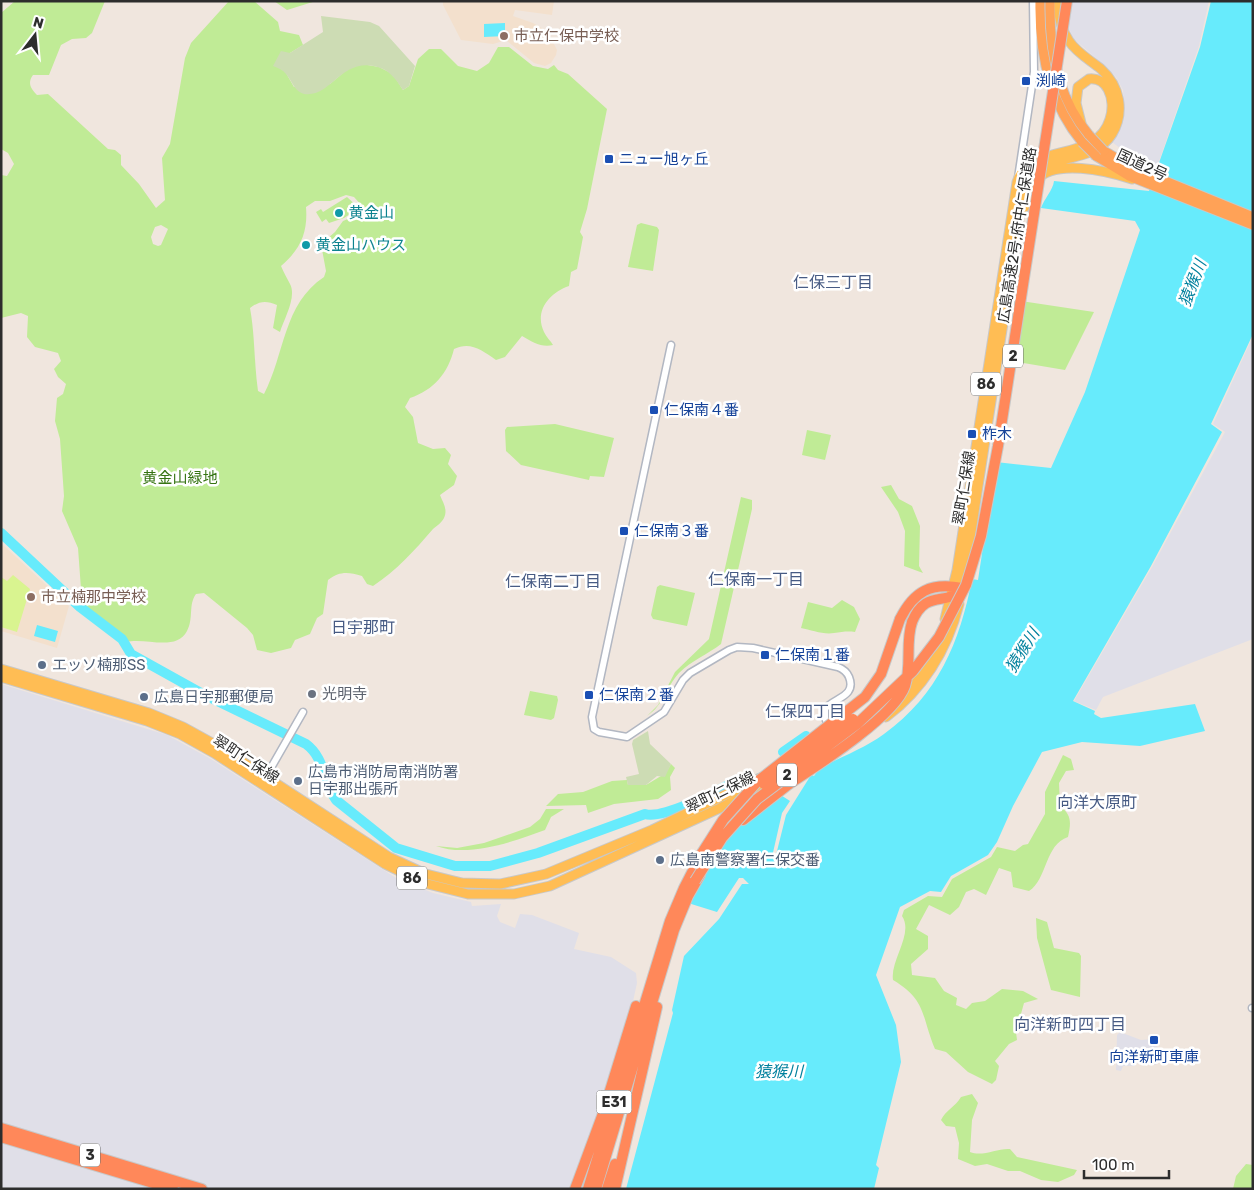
<svg xmlns="http://www.w3.org/2000/svg" width="1254" height="1190" font-family="Rubik,'Noto Sans JP',sans-serif">
<rect width="100%" height="100%" fill="#f0e6de"/>
<path fill="#e0dfe8" d="M1065 1H1209L1199 46 1156 170 1145 167 1112 142 1121 126 1124 115 1123 90 1116 77 1105 66 1074 39 1067 25Z
M1253 336V639L1103 697 1096 710 1074 701 1152 567 1225 432 1213 424Z
M1 684 167 735 211 759 396 878 433 893 471 902 472 906 501 904 497 916 500 922 515 928 520 914 532 915 579 933 574 949 611 957 636 973 637 983 632 1006 602 1107 588 1138 573 1189H1Z
M1120 1032 1141 1040 1153 1039 1161 1054 1156 1065 1139 1061 1134 1066H1123L1121 1071 1116 1070 1117 1035Z"/>
<path fill="#f3e0cd" d="M443 1H554L552 15 515 10 513 16 533 23 548 32 557 50 556 55 551 63 545 66 534 63 506 40 493 44 461 40 443 5Z
M1 543 69 606 57 648 1 631Z"/>
<path fill="#c0eb96" fill-rule="evenodd" d="M15 1H105L92 33 86 38 72 39 61 45 49 75H33C27 83 31 89 37 95L48 94 108 149 115 150 121 155V165L139 184 156 208 165 200 162 158 170 144 185 58 191 43 229 1H254L278 22 280 31 299 35 303 45 290 53 286 73 294 87 330 84 350 67 362 64 379 67 393 74 403 90 409 86 418 59 429 49H441L458 66 477 71 489 63 498 47H509L533 66 548 69 554 65 558 70 568 74 607 109 587 209 580 232 583 237 577 269 571 272 569 286C549 293 534 311 544 332 546 337 551 341 553 345 542 348 532 342 522 336L505 357 496 360C482 350 470 341 454 349 448 373 434 390 410 398L405 407 413 417 418 443 433 449 445 448 451 455 448 464 457 476 454 485 440 495C443 503 448 509 444 518 442 522 437 526 433 529 415 550 396 571 373 586L367 584 362 576C348 572 340 571 328 580L323 614 317 618 310 634 295 640 291 648 271 653 257 650 253 635 247 628 204 593 196 594C188 605 194 618 187 631 176 652 146 637 126 642L86 607 81 589 78 548 62 511 64 496 60 439 55 421 57 398 63 394 66 384 58 377 54 369 61 361 58 353 35 347 27 337 28 316 21 313 1 318V175L7 176 14 164 8 153 1 149V13ZM346 195 354 197 363 207 362 213 343 221 335 232 321 244 326 271 324 277C283 304 285 354 264 394L258 391C254 363 255 335 250 308 259 301 266 300 277 305L273 328 280 332C284 319 297 297 290 284 287 278 284 273 281 266 301 249 308 232 306 207L315 201H330ZM161 225 168 229 161 245 158 246 153 244 151 237 155 227Z
M274 1H316L287 10Z
M347 197 359 208 344 218 329 223 326 219 322 222 316 212 321 209 323 212Z
M641 223 657 227 659 230 653 271 628 267 637 225Z
M1015 300 1094 312 1065 370 1006 360Z
M555 424 614 438 604 477 590 476 589 480 521 465 506 451 505 430 507 427Z
M807 430 831 435 825 460 802 455Z
M891 485 899 499 912 506 920 526 919 566 923 573 904 566 905 531 898 512 881 487Z
M741 497 752 500V509L721 644C708 654 691 661 679 673 666 687 664 705 647 716L658 705 675 672 709 639Z
M660 585 695 593 687 626 653 619 651 615 657 587Z
M842 600 854 607 860 619 855 632C847 631 842 632 834 633 824 635 811 630 801 628L808 602 832 608Z
M530 691 557 696 558 700 554 718 551 720 524 715Z
M1063 755 1071 759 1074 770 1066 771 1059 783 1060 806C1072 815 1071 823 1068 837 1045 844 1047 880 1029 891L1013 887 1011 872 999 868 986 895 974 889 966 892 959 907 950 915 929 905 916 929 928 936V949L911 964 912 975 935 978 944 991 957 998 956 1005 966 1009 972 1003 985 1001 1002 989 1023 991 1038 999 1024 1003 1016 1032 1017 1040 1009 1044 995 1061 999 1066 996 1080 992 1084 968 1072 946 1052 935 1049C921 1016 927 1000 893 980 890 960 914 934 902 916L904 910 928 896 942 897 952 879 991 857 997 847 1015 851 1023 845 1028 844 1045 814V792Z
M671 764 675 768 670 777 671 790 658 799 614 804 588 813 586 805 546 806 558 794 583 792 612 781 627 780 628 785H646L666 773Z
M546 809H564L551 817 545 830C515 841 469 858 436 846L457 848 484 843 530 827 540 819Z
M1036 918 1047 922 1054 948 1079 953 1081 956 1080 997 1051 990 1037 938Z
M972 1094 978 1103 972 1120 970 1152C983 1157 997 1148 1010 1149L1017 1157 1077 1170 1074 1175 1058 1182 1041 1180 1020 1171H1008L987 1164 975 1166 958 1159 959 1143 955 1127 946 1126 941 1120C946 1110 955 1107 961 1097Z
M1246 1164 1253 1165V1189H1233L1236 1176Z"/>
<path fill="#cddcb4" d="M321 16 370 22 379 26 415 66 409 86 403 90C395 78 389 69 374 66 339 60 331 98 304 94 295 92 292 81 286 74 283 70 278 68 273 66L281 51 290 53 323 32Z
M648 731 650 744 671 764 665 777 657 776 646 785H628L626 777 639 774 632 744 633 740Z"/>
<path fill="#d9f490" d="M13 575 30 589 17 632 1 627V577L7 581Z"/>
<path fill="#67ebfc" d="M1211 1H1253V334L1211 424 1222 432 1151 566 1073 701 1095 711 1094 714 1101 718 1195 704 1205 731 1140 746 1082 742 1042 752 1013 806 997 842 988 855 951 876 941 892 930 891 900 907 876 975 896 1025 901 1062 876 1165 879 1168 874 1189H626L673 1013 672 1010 684 956 719 919 742 884H749L743 878H739L717 912 688 903 725 815 773 790 790 801 782 813 772 857 775 859 786 815 811 775 814 776 820 768C841 757 865 748 884 734 938 695 960 642 972 579L978 580 996 462 1051 468 1085 392 1140 230 1135 221 1041 208C1044 199 1053 190 1054 181L1149 191 1200 47Z
M505 23V36L484 37V24Z
M37 625 58 631 55 642 34 636Z"/>
<g fill="none" stroke-linecap="round" stroke-linejoin="round">
<path stroke="#67ebfc" stroke-width="10" d="M1 533 80 607 122 639 131 654 203 694 306 744C325 758 323 781 336 800L396 848 455 866H490L538 853 645 814C665 820 726 786 746 776
M783 752 806 736"/>
<g stroke="#b2b7c2" stroke-width="9">
<path id="tertiary" d="M1018 178 1034 72 1033 1
M671 345 592 717 594 729 599 732 627 737 664 712 683 680 690 673 729 650 737 647 753 648 838 667C843 669 847 672 849 677 857 697 833 698 825 709V718L829 727
M264 780 303 712
M1252 1008H1253"/>
</g>
<g stroke="#c8c8c8" stroke-width="11">
<path id="primary" d="M1025 207C1027 198 1029 189 1035 181 1054 158 1107 171 1132 179
M963 584 1024 186C1037 150 1091 168 1112 134 1125 112 1120 86 1101 69 1090 60 1077 53 1069 41 1061 29 1058 15 1059 1
M945 619 957 570 1017 182C1032 140 1096 165 1110 119 1113 110 1113 98 1108 89 1104 82 1097 78 1089 79L1078 87 1076 103 1081 123
M1 669 149 713 183 727 223 749 389 857 426 874 462 883 500 884 546 874 652 830 760 778
M1 677 147 721 180 734 214 753 385 864 424 883 468 894H514L550 886 720 808 770 782
M904 689 922 669 932 652
M886 717C924 688 947 650 959 604
M862 724 886 707"/>
</g>
<g stroke="#c8c8c8" stroke-width="11">
<path id="trunk" d="M1040 1C1039 52 1049 102 1082 142
M1050 1C1049 49 1057 98 1089 135
M1104 151 1133 168 1253 217
M1096 156 1129 176 1253 225"/>
</g>
<g stroke="#c8c8c8" stroke-width="12">
<path id="motorway" d="M900 619C914 591 931 582 962 588 948 608 926 587 912 622
M743 820 789 784
M608 1097 636 1006
M1 1128 202 1189
M1 1137 173 1189
M575 1189 605 1108
M588 1189 670 921 684 888 702 853
M596 1189 674 930 688 896 700 875
M607 1189 615 1164
M615 1189 657 1007"/>
</g>
<use href="#tertiary" stroke="#fff" stroke-width="6"/>
<use href="#primary" stroke="#ffbd54" stroke-width="9"/>
<use href="#trunk" stroke="#ffa257" stroke-width="9"/>
<use href="#motorway" stroke="#ff885a" stroke-width="10"/>
<g stroke="#c8c8c8" stroke-width="11" stroke-linecap="butt">
<path id="trunk-bridge" d="M1089 135 1104 151
M1082 142 1096 156"/>
</g>
<g stroke="#c8c8c8" stroke-width="12" stroke-linecap="butt">
<path id="motorway-bridge" d="M764 784 853 719
M789 784C818 765 894 717 905 686 912 665 905 643 912 622
M702 853 723 820 758 781 865 697 881 674 900 619
M695 881 722 838 757 799 857 724 913 671 939 637 966 585 981 536 998 446 1067 1"/>
</g>
<use href="#trunk-bridge" stroke="#ffa257" stroke-width="9"/>
<use href="#motorway-bridge" stroke="#ff885a" stroke-width="10"/>
</g>
<g fill="#8d6e63" stroke="#fff" stroke-width="2">
<circle cx="504" cy="36" r="5"/>
<circle cx="31" cy="597" r="5"/>
</g>
<g fill="#1a4fb4" stroke="#fff" stroke-width="2">
<rect x="1021" y="76" width="10" height="10" rx="2.5"/>
<rect x="604" y="154" width="10" height="10" rx="2.5"/>
<rect x="649" y="405" width="10" height="10" rx="2.5"/>
<rect x="967" y="429" width="10" height="10" rx="2.5"/>
<rect x="619" y="526" width="10" height="10" rx="2.5"/>
<rect x="760" y="650" width="10" height="10" rx="2.5"/>
<rect x="584" y="690" width="10" height="10" rx="2.5"/>
<rect x="1149" y="1035" width="10" height="10" rx="2.5"/>
</g>
<g fill="#0f9aa8" stroke="#fff" stroke-width="2">
<circle cx="339" cy="213" r="5"/>
<circle cx="306" cy="245" r="5"/>
</g>
<g fill="#5c6f8a" stroke="#fff" stroke-width="2">
<circle cx="42" cy="665" r="5"/>
<circle cx="144" cy="697" r="5"/>
<circle cx="298" cy="781" r="5"/>
<circle cx="660" cy="860" r="5"/>
</g>
<circle fill="#6b7280" stroke="#fff" stroke-width="2" cx="312" cy="694" r="5"/>
<g text-anchor="middle" stroke-width="5" stroke-linejoin="round" paint-order="stroke">
<g fill="#fff" stroke="#6c6c6c" stroke-width="1">
<rect x="1003" y="344.5" width="20" height="23" rx="4"/>
<rect x="971" y="372.5" width="30" height="23" rx="4"/>
<rect x="777" y="763.5" width="20" height="23" rx="4"/>
<rect x="397" y="866.5" width="30" height="23" rx="4"/>
<rect x="596.5" y="1090.5" width="35" height="23" rx="4"/>
<rect x="80" y="1143.5" width="20" height="23" rx="4"/>
</g>
<g font-size="14" font-weight="bold" fill="#2d2d2d">
<text x="1013" y="361">2</text>
<text x="986" y="389">86</text>
<text x="787" y="780">2</text>
<text x="412" y="883">86</text>
<text x="614" y="1107">E31</text>
<text x="90" y="1160">3</text>
</g>
<g font-size="15" fill="#785e54" stroke="#fff" text-anchor="start">
<text x="514" y="41">市立仁保中学校</text>
<text x="41" y="602">市立楠那中学校</text>
</g>
<g font-size="15" fill="#164399" stroke="#fff" text-anchor="start">
<text x="1036" y="86">渕崎</text>
<text x="619" y="164">ニュー旭ヶ丘</text>
<text x="664" y="415">仁保南４番</text>
<text x="982" y="439">柞木</text>
<text x="634" y="536">仁保南３番</text>
<text x="775" y="660">仁保南１番</text>
<text x="599" y="700">仁保南２番</text>
<text x="1154" y="1062" text-anchor="middle">向洋新町車庫</text>
</g>
<g font-size="15" fill="#2d2d2d" stroke="#fff">
<text transform="translate(1142 165) rotate(25)" y="5">国道2号</text>
<text transform="translate(1017 235) rotate(-81)" y="5">広島高速2号;府中仁保道路</text>
<text transform="translate(964 488) rotate(-81)" y="5">翠町仁保線</text>
<text transform="translate(246 759) rotate(33)" y="5">翠町仁保線</text>
<text transform="translate(720 792) rotate(-26)" y="5">翠町仁保線</text>
</g>
<g font-size="15" fill="#0d838f" stroke="#fff" text-anchor="start">
<text x="349" y="218">黄金山</text>
<text x="316" y="250">黄金山ハウス</text>
</g>
<g font-size="15" fill="#367413" stroke="#fff">
<text x="180" y="483">黄金山緑地</text>
</g>
<g font-size="15" fill="#4e5e75" stroke="#fff" text-anchor="start">
<text x="52" y="670">エッソ楠那SS</text>
<text x="154" y="702">広島日宇那郵便局</text>
<text x="308" y="777">広島市消防局南消防署<tspan x="308" dy="17">日宇那出張所</tspan></text>
<text x="670" y="865">広島南警察署仁保交番</text>
</g>
<g font-size="15" fill="#5b616d" stroke="#fff" text-anchor="start">
<text x="322" y="699">光明寺</text>
</g>
<g font-size="16" fill="#475b84" stroke="#fff">
<text x="833" y="288">仁保三丁目</text>
<text x="756" y="585">仁保南一丁目</text>
<text x="553" y="587">仁保南二丁目</text>
<text x="363" y="633">日宇那町</text>
<text x="805" y="717">仁保四丁目</text>
<text x="1097" y="808">向洋大原町</text>
<text x="1070" y="1030">向洋新町四丁目</text>
</g>
<g font-size="16" font-style="italic" fill="#02819e" stroke="#fff">
<text transform="translate(1192 283) rotate(-69)" y="6">猿猴川</text>
<text transform="translate(1022 650) rotate(-58)" y="6">猿猴川</text>
<text x="779" y="1077">猿猴川</text>
</g>
</g>
<rect width="1254" height="1190" fill="none" stroke="#2d2d2d" stroke-width="5"/>
<g transform="translate(35 35) rotate(16)" stroke="#ffffff" stroke-width="4" paint-order="stroke">
<path d="M0-4L9 19L0 12L-9 19Z" fill="#2d2d2d"/>
<text y="-8" font-size="14" font-weight="bold" text-anchor="middle" fill="#2d2d2d">N</text>
</g>
<path d="M1084 1170v8h85v-8" fill="none" stroke="#2d2d2d" stroke-width="2.5"/>
<text x="1092" y="1170" font-size="15" fill="#2d2d2d" stroke="#ffffff" stroke-width="4" paint-order="stroke">100 m</text>
</svg>
